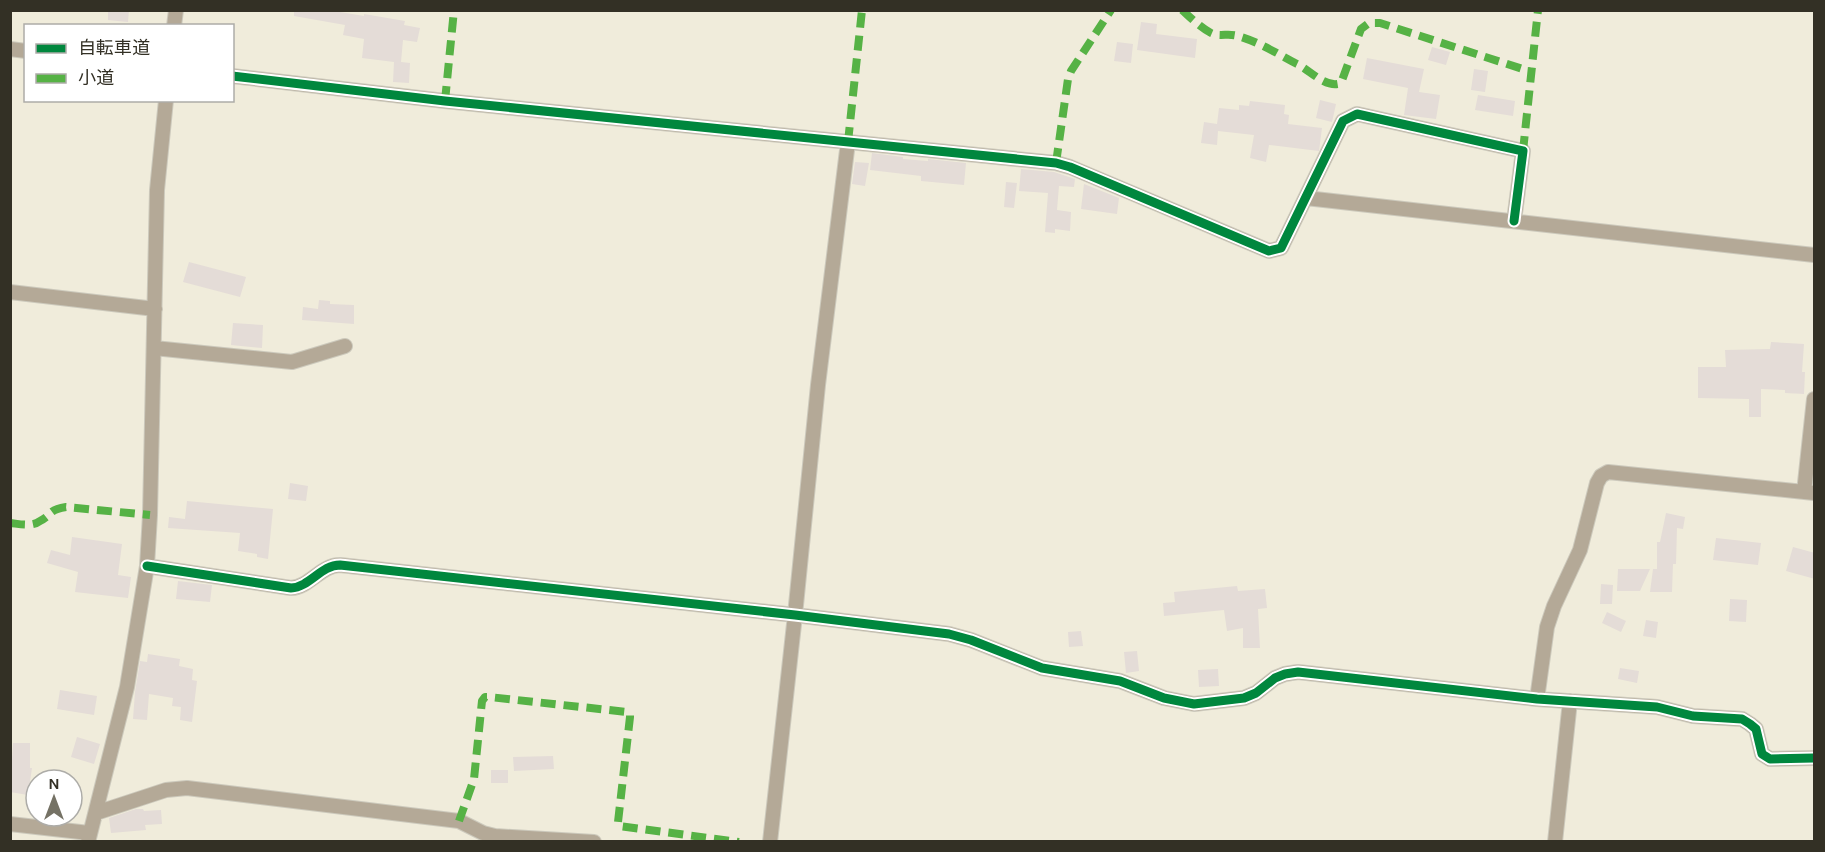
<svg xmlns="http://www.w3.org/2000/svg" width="1825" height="852" font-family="Karla,'Noto Sans JP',sans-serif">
<rect width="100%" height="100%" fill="#f0ecdb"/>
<path fill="#e4dcd7" d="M108 10H129L128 22 108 20Z
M294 10H341L340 12 364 16V14L405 21 404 25 420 28 417 42 403 40 401 62 410 63 409 83 393 82 394 62 362 58 364 39 343 35 345 25 294 16Z
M1141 22 1157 24 1156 34 1197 39 1195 58 1137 50Z
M1117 42 1133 44 1131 63 1114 61Z
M1432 47 1450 52 1446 65 1428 60Z
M1367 58 1424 69 1419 92 1440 95 1436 119 1404 115 1408 88 1363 79Z
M1474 69 1488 71 1485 92 1471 90Z
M1478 95 1515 101 1513 116 1475 110Z
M1320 100 1336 104 1332 122 1316 118Z
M1250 101 1285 105 1284 114 1289 115 1288 124 1322 128 1319 151 1269 145 1266 162 1250 158 1254 135 1218 131 1217 145 1201 143 1204 122 1217 124 1219 108 1239 110V105L1249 106Z
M872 153 903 157V159L928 161V159L966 163 964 185 921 181V176L870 170Z
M855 162 869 163 865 186 852 184Z
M1021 169 1054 172 1075 179 1074 187 1059 186 1057 210 1071 212 1070 231 1055 229V233L1045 232 1048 193 1019 191Z
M1006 182 1017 183 1014 208 1004 207Z
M1084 184 1119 198 1117 214 1081 209Z
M189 262 246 277 240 297 183 282Z
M319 300 330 301V304L354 305V324L302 320 303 307 318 309Z
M233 323 263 325 262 348 231 345Z
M1771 342 1804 344 1802 372H1805L1804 394 1785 393V390L1761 389V417H1749V399L1698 398V367H1726L1725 350 1770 349Z
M290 483 308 486 306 501 288 499Z
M187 501 273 509 268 559 257 557V554L238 551 240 533 168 528 169 517 185 519Z
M1666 513 1685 517 1683 529 1677 528 1676 564H1673L1672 592H1650L1653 569H1657V542H1660Z
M72 537 122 544 118 575 131 577 128 598 75 592 78 572 47 563 51 550 70 555Z
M1716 538 1761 543 1758 565 1713 560Z
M1793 547 1815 553V579L1786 571Z
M1618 569H1650L1640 591H1617Z
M178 581 212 585 210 602 176 599Z
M1601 584 1613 585 1612 604H1600Z
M1237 586 1238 591 1265 589 1267 608 1258 609 1260 648H1243V628L1227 631 1224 610 1164 616 1163 603 1175 602 1174 592Z
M1730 599 1747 600 1746 622 1729 621Z
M1607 612 1626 621 1621 632 1602 623Z
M1646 620 1658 622 1656 638 1643 636Z
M1081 631 1083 646 1069 647 1068 632Z
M1137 651 1139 671 1126 673 1124 652Z
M148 654 180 659 179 666 193 669 192 680 197 681 192 722 180 720 181 707 172 706 173 698 149 694 147 720 133 719 135 692 140 661 147 662Z
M1620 668 1639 671 1637 683 1618 679Z
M1218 669 1219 686 1199 687 1198 670Z
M60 690 97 696 94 715 57 709Z
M77 737 100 744 94 764 71 757Z
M13 743H30V768H32L28 795 10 792Z
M553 756 554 769 514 771 513 757Z
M491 770H508V783H491Z
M136 809H143L144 811 161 810 162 824 145 825 146 830 111 833 109 818Z"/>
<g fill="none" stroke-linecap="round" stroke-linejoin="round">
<g stroke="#ccc9bc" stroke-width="16">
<path id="minor" d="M174 26 176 10
M10 49 26 51
M232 76 445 101 1056 163 1070 167 1269 251 1281 248 1343 121 1357 114 1523 151 1514 221
M1306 198 1814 255
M10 292 155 309
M154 348 292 362 345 346
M1804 492 1814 399
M147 566 291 588C310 587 321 565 340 565L795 615 949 634 971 640 1042 668 1120 681 1164 698 1194 704 1244 698 1256 693 1275 678 1285 674 1298 672 1537 699 1657 707 1693 716 1742 719 1750 724 1756 729 1762 754 1770 759 1814 758
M1537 699 1547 627 1554 606 1580 550 1597 483 1601 476 1608 472 1814 493
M96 813 166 790 187 788 459 821 483 833 495 836 594 842
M10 824 89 833
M88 842 127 687 147 566 150 515 157 190 166 100
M770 842 795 615 818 385 848 142
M1555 842 1570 701"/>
</g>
<use href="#minor" stroke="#b4a997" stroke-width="14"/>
<path stroke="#56b245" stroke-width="8" stroke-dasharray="15 8" stroke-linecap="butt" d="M1182 10C1191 18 1201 28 1211 33 1219 37 1229 33 1238 36 1259 42 1278 54 1297 64 1310 70 1326 89 1341 83L1361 29 1369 23H1380L1532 72
M445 101 454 10
M848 142 862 10
M1523 151 1538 10
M1056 163 1068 79 1071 71 1111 10
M10 523C20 524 32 527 40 521 53 514 48 510 66 507L150 515
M459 821 474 779 482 701 485 697H489L627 712 630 714V717L618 822 619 826 739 842"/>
<g stroke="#fff" stroke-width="13">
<path id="cycleway" d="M232 76 445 101 1056 163 1070 167 1269 251 1281 248 1343 121 1357 114 1523 151 1514 221
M147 566 291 588C310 587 321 565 340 565L795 615 949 634 971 640 1042 668 1120 681 1164 698 1194 704 1244 698 1256 693 1275 678 1285 674 1298 672 1537 699 1657 707 1693 716 1742 719 1750 724 1756 729 1762 754 1770 759 1814 758"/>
</g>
<use href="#cycleway" stroke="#00873e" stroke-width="9"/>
</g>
<rect width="1825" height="852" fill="none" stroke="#333025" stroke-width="24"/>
<rect x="24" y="24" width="210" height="78" fill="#ffffff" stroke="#adaca8" stroke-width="1.5"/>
<rect x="36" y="44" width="30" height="9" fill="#00873e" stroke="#adaca8" stroke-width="1.5"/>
<text x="78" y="54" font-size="18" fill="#333025">自転車道</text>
<rect x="36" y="74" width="30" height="9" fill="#56b245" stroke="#adaca8" stroke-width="1.5"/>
<text x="78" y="84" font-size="18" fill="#333025">小道</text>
<g transform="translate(54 798)"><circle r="28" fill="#ffffff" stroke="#adaca8" stroke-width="1.5"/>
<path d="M0-4.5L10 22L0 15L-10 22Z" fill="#757265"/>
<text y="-9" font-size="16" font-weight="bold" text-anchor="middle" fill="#333025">N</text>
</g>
</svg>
